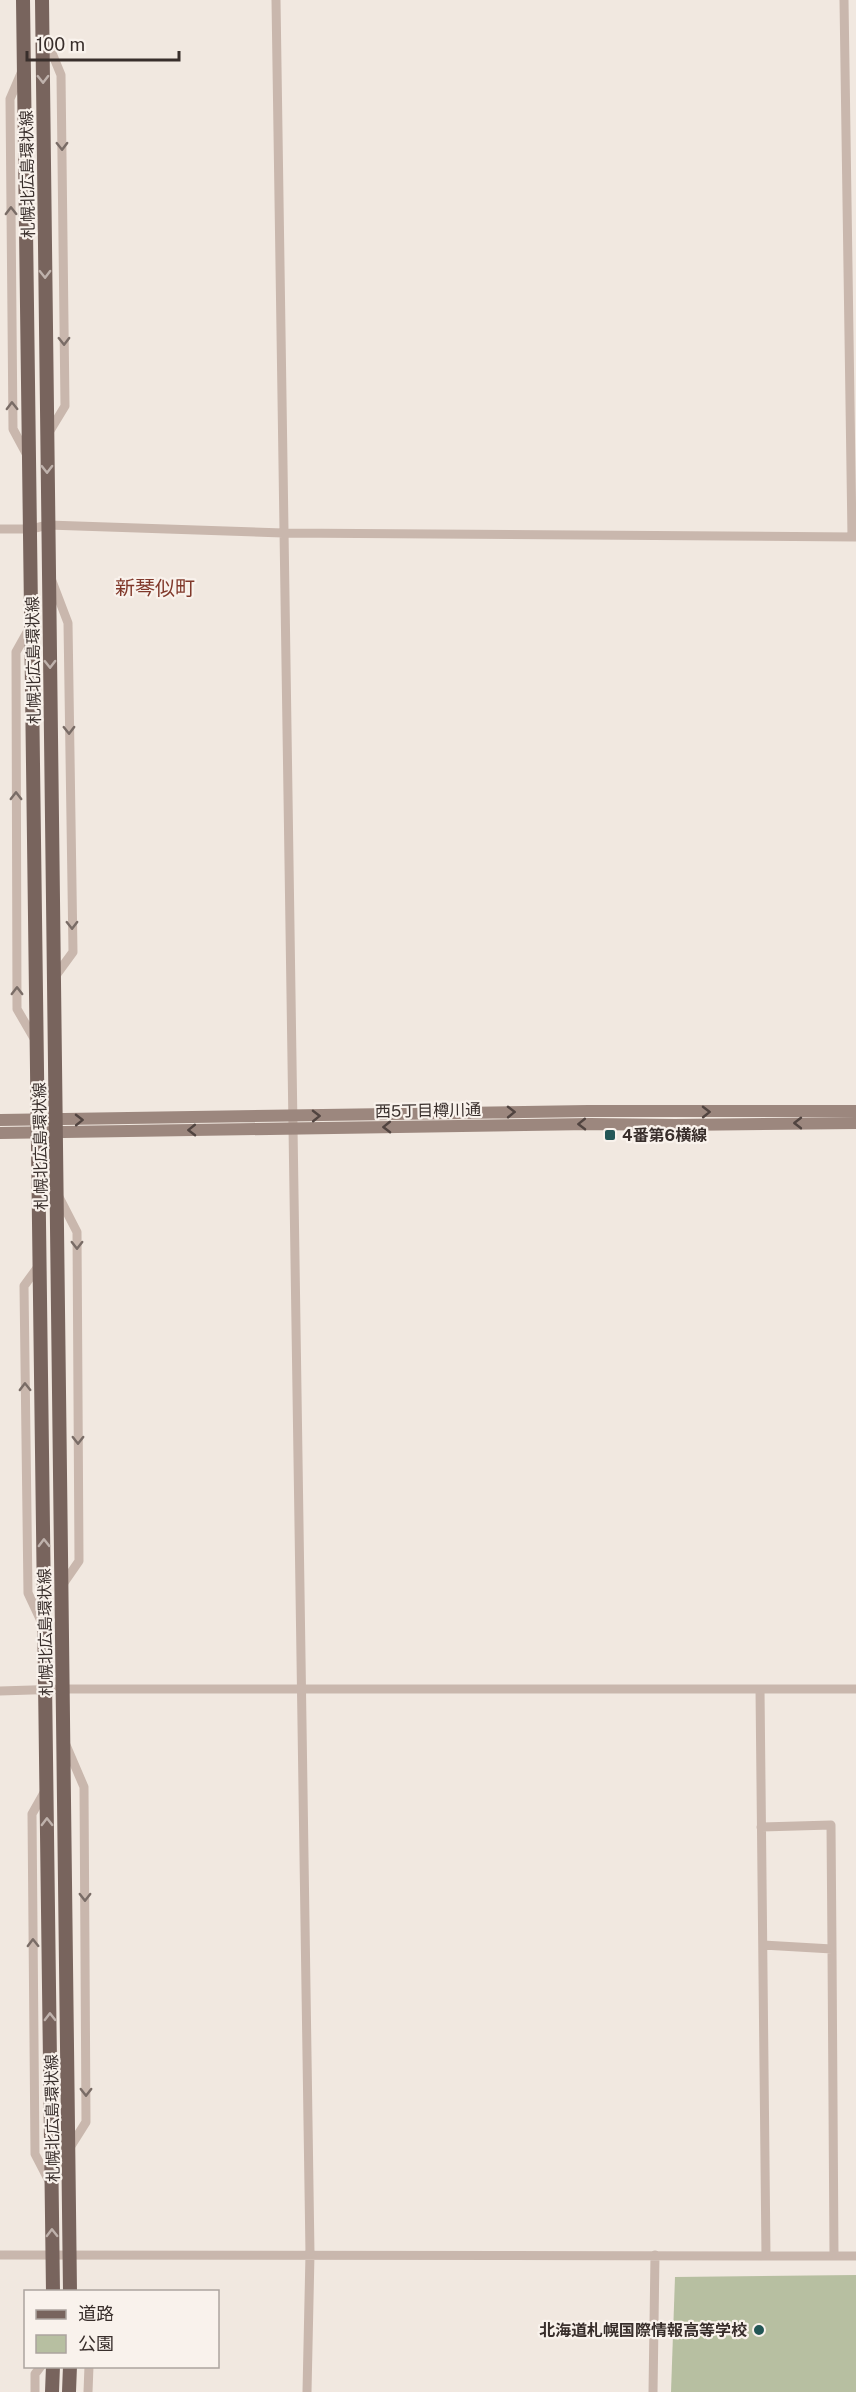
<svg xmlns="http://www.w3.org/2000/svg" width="856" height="2392" font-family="'Public Sans','Noto Sans JP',sans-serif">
<rect width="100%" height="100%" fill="#f1e8e0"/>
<path fill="#b7bfa1" d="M856 2275V2392H671L675 2277Z"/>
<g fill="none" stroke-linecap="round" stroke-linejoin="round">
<path stroke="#c9b7ad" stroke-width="9" d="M276 0 310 2254 307 2392
M844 0 852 537
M45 36 61 75 65 406 48 434
M22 71 10 99 13 429 27 455
M0 529H31L48 525 283 533 856 537
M52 581 68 623 73 952 54 978
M30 627 16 652 17 1009 35 1040
M59 1197 77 1232 79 1561 61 1587
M40 1264 24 1286 28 1593 42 1623
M760 1689 766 2256
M0 1691 63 1689H856
M66 1745 84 1787 86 2122 69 2149
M45 1791 32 1814 35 2154 49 2181
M761 1827 831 1825 832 1949
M763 1945 832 1949 834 2256
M0 2255 856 2256
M35 2392V2374L41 2366
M88 2392 89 2366
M653 2392 655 2255"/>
<path stroke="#9c877e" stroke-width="12" d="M0 1120 588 1111H856
M0 1133 590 1124 675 1125 856 1123"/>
<path stroke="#78645d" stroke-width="14" d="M23 0 53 2292
M42 0 70 2292
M52 2392 53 2366
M69 2392 70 2366"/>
</g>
<defs><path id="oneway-chevron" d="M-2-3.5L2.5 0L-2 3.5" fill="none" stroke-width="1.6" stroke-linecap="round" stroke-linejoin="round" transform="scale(1.5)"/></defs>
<g stroke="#bfb2ac">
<use href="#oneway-chevron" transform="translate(43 79) rotate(89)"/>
<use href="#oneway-chevron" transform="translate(45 274) rotate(89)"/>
<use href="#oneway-chevron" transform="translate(47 469) rotate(89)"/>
<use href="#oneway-chevron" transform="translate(50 664) rotate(89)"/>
<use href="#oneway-chevron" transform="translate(44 1543) rotate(-91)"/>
<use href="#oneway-chevron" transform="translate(47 1822) rotate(-91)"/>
<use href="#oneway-chevron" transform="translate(50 2017) rotate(-91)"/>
<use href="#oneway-chevron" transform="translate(52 2233) rotate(-91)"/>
</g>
<g stroke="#796c66">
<use href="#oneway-chevron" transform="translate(62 146) rotate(89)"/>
<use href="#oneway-chevron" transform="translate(11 211) rotate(-91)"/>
<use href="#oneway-chevron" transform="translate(64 341) rotate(89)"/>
<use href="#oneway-chevron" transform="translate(12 406) rotate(-91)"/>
<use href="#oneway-chevron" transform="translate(69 730) rotate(89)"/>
<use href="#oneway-chevron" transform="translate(16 796) rotate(-90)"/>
<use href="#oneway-chevron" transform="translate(72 925) rotate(89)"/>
<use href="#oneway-chevron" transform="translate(17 991) rotate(-90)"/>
<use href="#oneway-chevron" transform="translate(77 1245) rotate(90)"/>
<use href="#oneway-chevron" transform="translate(25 1387) rotate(-91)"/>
<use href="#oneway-chevron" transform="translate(78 1440) rotate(90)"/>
<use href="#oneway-chevron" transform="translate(85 1897) rotate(90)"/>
<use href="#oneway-chevron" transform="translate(33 1943) rotate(-91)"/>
<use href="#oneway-chevron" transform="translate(86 2092) rotate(90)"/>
</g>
<g stroke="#514440">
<use href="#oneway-chevron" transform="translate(511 1112) rotate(-1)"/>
<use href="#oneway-chevron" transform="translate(706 1112) rotate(-1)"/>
<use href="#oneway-chevron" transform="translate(316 1116) rotate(-1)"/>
<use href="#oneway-chevron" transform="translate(79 1120) rotate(-1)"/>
<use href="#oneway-chevron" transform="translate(798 1123) rotate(180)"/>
<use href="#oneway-chevron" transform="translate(582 1124) rotate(179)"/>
<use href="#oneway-chevron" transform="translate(387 1127) rotate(179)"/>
<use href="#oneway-chevron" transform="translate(192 1130) rotate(179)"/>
</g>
<g fill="#235656" stroke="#f9f2ec" stroke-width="2">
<rect x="604" y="1129" width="12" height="12" rx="3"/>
<circle cx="759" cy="2330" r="6"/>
</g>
<g text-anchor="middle" stroke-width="4.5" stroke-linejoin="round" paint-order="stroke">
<g font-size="16" fill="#382e2b" stroke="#f9f2ec">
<text transform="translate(27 174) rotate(-91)" y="6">札幌北広島環状線</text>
<text transform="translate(33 660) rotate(-91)" y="6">札幌北広島環状線</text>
<text transform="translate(428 1110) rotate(-1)" y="6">西5丁目樽川通</text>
<text transform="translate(40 1146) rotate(-91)" y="6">札幌北広島環状線</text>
<text transform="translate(45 1632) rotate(-91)" y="6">札幌北広島環状線</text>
<text transform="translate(52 2118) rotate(-91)" y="6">札幌北広島環状線</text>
</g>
<g font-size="16" font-weight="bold" fill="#382e2b" stroke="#f9f2ec" text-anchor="start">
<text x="622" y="1141">4番第6横線</text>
<text x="747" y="2336" text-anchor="end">北海道札幌国際情報高等学校</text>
</g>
<g font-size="20" fill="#80382a" stroke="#f9f2ec">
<text x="155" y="595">新琴似町</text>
</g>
</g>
<rect x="24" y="2290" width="195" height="78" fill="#f9f2ec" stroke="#aca49f" stroke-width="1.5"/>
<rect x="36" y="2310" width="30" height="9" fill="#78645d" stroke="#aca49f" stroke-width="1.5"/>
<text x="78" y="2320" font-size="18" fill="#382e2b">道路</text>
<rect x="36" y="2335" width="30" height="18" fill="#b7bfa1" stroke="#aca49f" stroke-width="1.5"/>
<text x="78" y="2350" font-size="18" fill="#382e2b">公園</text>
<path d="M27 51v9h152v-9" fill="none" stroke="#382e2b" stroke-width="3"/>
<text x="36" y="51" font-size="18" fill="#382e2b" stroke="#f9f2ec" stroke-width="4.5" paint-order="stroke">100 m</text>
</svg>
